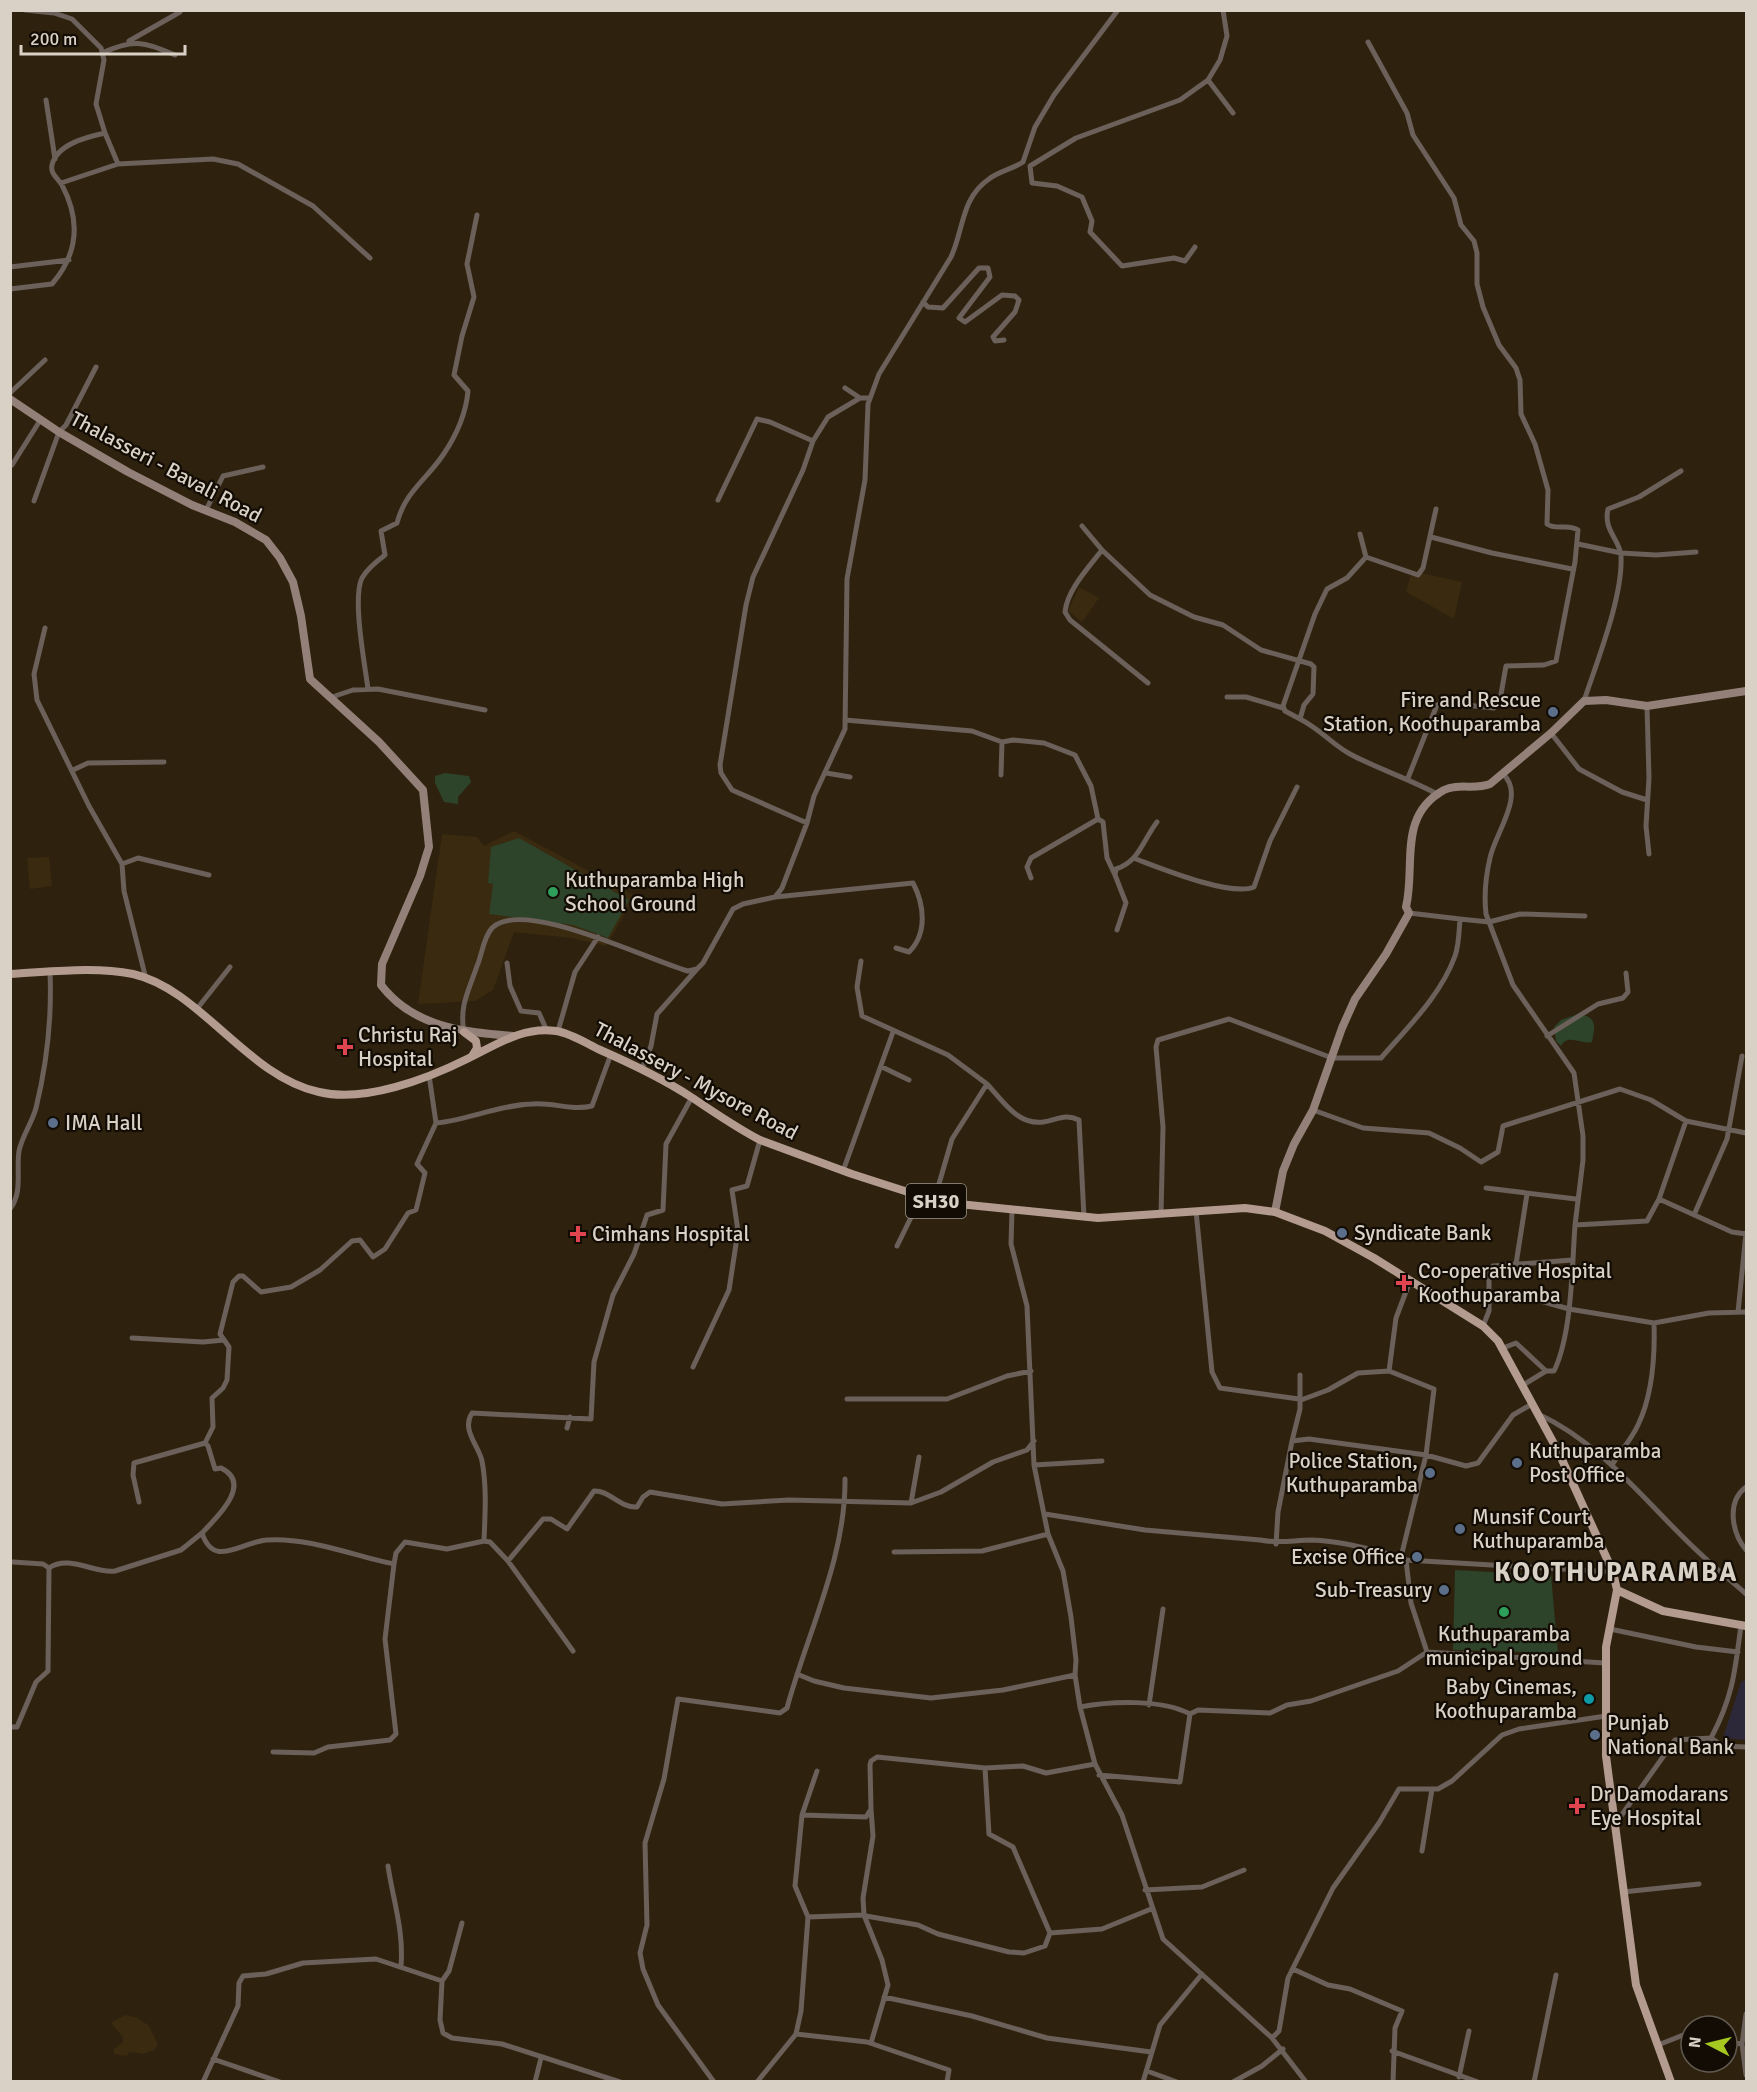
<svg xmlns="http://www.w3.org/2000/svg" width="1757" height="2092" font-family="Signika,sans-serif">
<rect width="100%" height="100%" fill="#2e220e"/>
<path fill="#3a2a0f" d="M1412 571 1462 582 1454 619 1406 592Z
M1079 587 1099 598 1082 622 1068 611Z
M514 831 635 896 606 946 572 938 514 932 493 990 475 1001 418 1004 442 834 477 837 484 846Z
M49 857 52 886 30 889 27 858Z
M125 2015 138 2018 149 2026 158 2045 154 2050 144 2054 129 2052 127 2056 114 2054V2049L123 2042V2037L111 2023Z"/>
<path fill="#2d2839" d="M1746 1661V1740L1723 1738 1741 1682 1745 1680Z"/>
<path fill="#2d432a" d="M445 773 469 776 471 782 458 797V804L444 802 435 783V776Z
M519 838 629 900 608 938 573 925 489 914 493 884 488 883 491 847Z
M1578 1014C1598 1017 1595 1026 1592 1042 1580 1045 1569 1033 1561 1046L1556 1041 1554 1027 1561 1020Z
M1455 1570 1551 1575 1558 1653 1453 1650Z"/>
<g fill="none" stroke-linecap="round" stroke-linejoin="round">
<path stroke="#6b605a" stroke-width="5" d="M129 41 180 12
M1368 42 1407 113 1413 135 1454 198 1461 225 1474 241 1477 253V284L1483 307 1499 345 1516 368 1520 380 1521 414 1535 444 1548 490 1547 524C1557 531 1568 523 1578 530L1575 562 1556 661 1544 665 1506 666 1500 700 1494 708 1448 703 1437 705 1408 778
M102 53C135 38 143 42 175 55
M1208 80 1233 113
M46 100 55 159
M105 133 118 164
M61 183 118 164 213 159 238 164 313 206 370 258
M1195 247 1185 261 1174 258 1122 266 1090 232 1092 221 1082 197 1057 186 1032 183 1030 166 1076 138 1180 100 1208 80 1220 60 1227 36 1223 10
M10 267 69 260
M10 289 52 284C78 254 81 221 62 185 58 178 50 174 52 165 57 144 87 137 105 133L96 104 104 60 101 48 72 19 54 13 25 10
M923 302 928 307 943 308 979 268H988L990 277 959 318 965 322 1002 295 1015 296 1019 300 1015 312 993 337 995 341 1004 340
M845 388 860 398
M10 393 45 360
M12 465 41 419
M718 500 757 419 770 422 813 441
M34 501 59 432 66 425 96 367
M206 510 223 476 263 467
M1082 526 1102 550 1150 595 1194 617 1223 625 1261 650 1311 664 1314 667 1313 694 1304 705 1300 719C1320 729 1333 745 1350 754 1378 769 1410 779 1439 795
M1360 534 1366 557
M1431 537 1492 553 1572 569
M1578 544 1621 553 1656 555 1696 552
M1102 550C1089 567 1067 590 1065 612L1070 620 1148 683
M1366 557 1418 575 1423 568 1436 509
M45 628 34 674 37 700 89 806 122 864 124 891 146 979
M368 689C365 665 352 598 362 578 367 569 377 561 385 555L381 531 397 523C405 492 426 480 443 455 456 436 466 413 468 391L454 375 462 336 474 297 467 264 477 215
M1227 697H1246L1283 708
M329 698 353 690 378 689 485 710
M1584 701C1597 661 1623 597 1621 556 1620 539 1603 531 1608 509L1639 497 1681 471
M1647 706 1649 778 1646 826 1649 854
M1300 719 1285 711 1283 706 1315 614 1327 589 1347 578 1366 557
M845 720 972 731 1002 742 1013 740 1044 743 1075 755 1091 786 1098 819 1103 822 1107 858 1115 875 1116 869C1139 862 1143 840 1157 822
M1551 733 1579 769 1622 792 1647 800
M73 770 88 763 164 762
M826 773 850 777
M1503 774C1526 795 1495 833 1490 858 1486 875 1484 896 1486 914L1513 985 1574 1073 1583 1136V1160L1575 1225
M1001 775 1002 742
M807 823 732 790 721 773 720 765 746 605 753 577 803 470 813 441 828 417 860 398H870
M1136 859C1160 868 1231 897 1254 887L1270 841 1297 787
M122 864 138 858 209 875
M1115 875 1126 903 1117 930
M1031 878 1027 867 1031 858 1098 819
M775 897 913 883C924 904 928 933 909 952L896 948
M1409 913 1460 919
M861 961 857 987 862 1016 948 1055 987 1084
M507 963 510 986 521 1011 539 1013 547 1031
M196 1010 230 967
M558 1031 575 972 598 937
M464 1032C459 1006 469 990 477 966 482 955 483 938 492 928 523 897 650 961 688 971L697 969 703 963 733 909 743 904 775 897 782 888 807 823 814 796 845 729 847 579 865 480 868 404 879 374 951 257C964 229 961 198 989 179 999 171 1013 169 1023 162L1035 127 1054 95 1118 10
M1547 1036 1598 1004 1623 998 1628 992 1626 973
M882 1067 909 1080
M642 1069 651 1046 657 1014 697 969
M1313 1110 1363 1128 1429 1133 1460 1148 1481 1162 1498 1152 1503 1126 1620 1089 1651 1100 1686 1121 1746 1133
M436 1123C468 1120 499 1105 532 1104 553 1102 571 1111 592 1106L611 1054
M843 1171 893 1032
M1486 1188 1576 1199
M1659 1199 1732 1232 1746 1234
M934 1201 952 1139 987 1084C1003 1101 1017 1125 1043 1122 1057 1120 1065 1113 1079 1120L1084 1217
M10 1209C23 1192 16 1171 19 1151 22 1136 32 1123 36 1108 47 1063 52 1019 50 972
M1012 1210 1011 1244 1027 1306 1034 1465 1048 1534 1063 1571 1071 1617 1076 1660 1075 1675 1080 1707 1095 1764 1122 1815 1163 1939 1272 2038 1306 2082
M1196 1211 1212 1372 1220 1388 1299 1399
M1161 1214 1163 1127 1156 1047 1158 1040 1229 1019 1332 1058H1381C1408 1027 1441 995 1455 956 1459 945 1459 931 1460 919L1489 922 1520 914 1585 916
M1694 1215 1727 1139 1742 1056
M897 1246 921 1197
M1516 1264 1527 1194
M1489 1299V1273L1493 1266 1572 1260
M1738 1312 1746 1233
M1483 1326 1489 1311V1299L1530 1298 1569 1309 1654 1323 1709 1313 1746 1312
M132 1338 203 1342 224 1340
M1503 1348 1516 1343 1546 1371
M693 1367 729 1290 738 1231 732 1190 747 1186 760 1140
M1300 1375V1409L1292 1441 1309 1439 1426 1455 1434 1389 1389 1371
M1523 1385 1546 1371H1554C1572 1334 1572 1267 1575 1225L1647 1221 1659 1199 1686 1121
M847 1399H947L1007 1376 1031 1371
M1301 1400 1328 1390 1358 1373 1389 1371 1396 1318 1410 1281
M1538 1414C1606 1445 1651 1510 1705 1558 1718 1571 1733 1582 1746 1594
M567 1428 570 1417
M1034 1465 1102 1461
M1612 1465C1620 1452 1631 1440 1638 1425 1652 1396 1655 1355 1654 1323
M1746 1487C1726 1502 1732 1533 1746 1550
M139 1502 133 1475 134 1463 205 1443
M911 1503 919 1457
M1045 1514 1145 1530 1260 1540C1279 1544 1294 1540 1312 1540 1343 1541 1372 1550 1401 1557L1406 1560 1411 1603 1427 1652 1605 1663
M202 1533C215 1519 254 1484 221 1468L215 1469 208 1446 205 1443 213 1427 212 1398 223 1388 227 1380 229 1347 220 1334 233 1282 239 1276H243L261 1292 291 1287 320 1270 352 1241 360 1240 373 1257 385 1249 408 1213 416 1210 425 1173 417 1164 436 1123 429 1075
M484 1541C485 1515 487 1487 482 1461 479 1446 461 1430 472 1413L591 1419 594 1362 613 1295 634 1254 647 1215 663 1210 666 1144 692 1097
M1276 1544 1278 1512 1292 1441
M894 1552 982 1551 1048 1534
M1401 1557 1426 1455 1466 1466 1478 1463 1513 1415 1532 1404
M1406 1560 1613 1572
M508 1561 573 1651
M13 1562 43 1564 49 1568
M1610 1629 1696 1647 1738 1652
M797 1674 814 1681 844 1688 931 1698 1003 1690 1075 1675
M1149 1705 1163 1609
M1080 1707C1111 1701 1162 1699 1190 1714L1198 1710 1270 1713 1287 1705 1311 1701 1398 1671 1427 1652
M10 1727H17L36 1682 48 1671 49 1568C69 1554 95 1574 115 1571L181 1550 202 1533C214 1569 240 1542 267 1540 309 1537 353 1556 394 1564L396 1553 405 1542 447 1549 484 1541 490 1542 508 1561 543 1519H551L567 1529 594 1491C609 1490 620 1508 637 1507L643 1497 650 1492 722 1504 789 1500 911 1503 941 1492 993 1462 1027 1450 1034 1441
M1711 1738 1723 1746 1746 1747
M273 1752 314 1753 328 1747 390 1740 396 1734 385 1639 394 1564
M985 1768 989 1834 1013 1847 1050 1933
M1099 1775 1180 1782 1190 1714
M802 1815 817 1771
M1616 1823 1675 1740 1711 1738C1733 1697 1735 1671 1741 1625
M1422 1851 1432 1789
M388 1866C393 1900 404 1931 401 1966
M1145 1890 1202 1887 1244 1870
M1623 1892 1699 1884
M866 1916 918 1925 938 1934 1009 1952 1024 1953 1045 1946 1050 1933 1102 1929 1151 1909
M808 1917 864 1915
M1293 1969 1328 1985 1350 1989 1402 2011 1395 2028 1393 2082
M442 1981 449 1971 462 1923
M884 1997 972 2016 1047 2038 1151 2052
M796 2034 867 2042 949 2070 947 2082
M1272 2038 1279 2031 1288 1978 1333 1888 1379 1823 1399 1789H1438L1452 1781 1502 1735 1519 1729 1606 1716
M1727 2042 1742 2044 1746 2075
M871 2043 888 1985 882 1960 864 1915 863 1898 873 1836 871 1809
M1742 2044 1746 2014
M1658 2045 1691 2032
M1392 2051 1478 2082
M213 2059 280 2082
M1147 2071 1177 2082
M1459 2077 1469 2031
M203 2082 238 2006 239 1983 243 1976 266 1974 303 1963 376 1959 442 1981 440 2020 443 2033 452 2038 502 2044 620 2082
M535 2082 541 2058
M714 2082 658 2005 643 1969 640 1953 647 1925 645 1843 664 1779 678 1699 780 1713 787 1708C807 1634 846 1557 845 1479
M757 2082 796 2034 801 2011 808 1917 795 1886 802 1815 866 1817 871 1809 870 1765 871 1761 877 1757 985 1768 1023 1766 1046 1773 1095 1764
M1143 2082 1160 2025 1202 1974
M1233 2082 1262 2066 1283 2049
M1534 2082 1556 1975"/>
<path stroke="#938179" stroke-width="8" d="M10 399 59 432 128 472 192 505 235 522 266 540 280 558 293 582 301 616 310 679 379 742 423 790 429 847 420 876 382 964 381 985C413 1027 463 1032 513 1036
M1275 1212 1283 1171 1294 1144 1313 1110 1342 1028 1355 999 1386 954 1409 913 1406 907C1416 865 1397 816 1444 790 1458 783 1475 790 1490 784L1551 733 1584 701 1606 700 1647 706 1746 691"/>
<path stroke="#b39b90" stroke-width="8" d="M10 974C50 972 93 966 133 974 200 989 248 1077 319 1092 364 1103 427 1079 467 1059 496 1045 523 1026 556 1031 570 1033 586 1043 598 1049 630 1063 662 1078 691 1097 714 1112 735 1127 760 1140L852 1174 939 1202 1098 1218 1245 1208 1275 1212 1325 1231 1374 1258 1483 1326 1498 1341 1559 1453 1613 1572 1617 1590 1663 1611 1746 1626
M464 1032 476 1041 477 1048 472 1056
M1617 1590 1606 1647V1756L1636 1985 1671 2082"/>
</g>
<g fill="#5c6f8a" stroke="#120c05" stroke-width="2">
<circle cx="1553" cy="712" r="6"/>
<circle cx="53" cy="1123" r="6"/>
<circle cx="1342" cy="1233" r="6"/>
<circle cx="1517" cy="1463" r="6"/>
<circle cx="1430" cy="1473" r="6"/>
<circle cx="1460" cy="1529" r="6"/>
<circle cx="1417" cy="1557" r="6"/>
<circle cx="1444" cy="1590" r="6"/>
<circle cx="1595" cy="1735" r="6"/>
</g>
<g fill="#2e9e5b" stroke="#120c05" stroke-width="2">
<circle cx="553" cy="892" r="6"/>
<circle cx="1504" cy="1612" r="6"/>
</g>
<g fill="#e0444e" stroke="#120c05" stroke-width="2">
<path d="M342 1038h6v6h6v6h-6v6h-6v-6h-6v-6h6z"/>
<path d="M575 1225h6v6h6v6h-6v6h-6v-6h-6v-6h6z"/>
<path d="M1401 1274h6v6h6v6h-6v6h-6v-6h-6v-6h6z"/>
<path d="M1574 1797h6v6h6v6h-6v6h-6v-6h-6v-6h6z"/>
</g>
<circle fill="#0f9aa8" stroke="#120c05" stroke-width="2" cx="1589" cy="1699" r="6"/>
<g text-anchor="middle" stroke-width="4.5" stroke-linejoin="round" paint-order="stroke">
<rect fill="#120c05" stroke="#9d968b" stroke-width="1.5" x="906" y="1184" width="60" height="34" rx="4.5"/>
<g font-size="20" font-weight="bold" fill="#d9d1c5">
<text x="936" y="1208">SH30</text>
</g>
<g font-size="21" fill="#d9d1c5" stroke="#120c05">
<text transform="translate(166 467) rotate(28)" y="7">Thalasseri - Bavali Road</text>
<text transform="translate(696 1081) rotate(28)" y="7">Thalassery - Mysore Road</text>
</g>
<g font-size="21" fill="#d9d1c5" stroke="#120c05" text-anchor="start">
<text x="1541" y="707" text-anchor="end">Fire and Rescue<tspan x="1541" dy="24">Station, Koothuparamba</tspan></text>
<text x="565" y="887">Kuthuparamba High<tspan x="565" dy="24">School Ground</tspan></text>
<text x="358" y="1042">Christu Raj<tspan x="358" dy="24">Hospital</tspan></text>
<text x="65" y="1130">IMA Hall</text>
<text x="1354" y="1240">Syndicate Bank</text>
<text x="592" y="1241">Cimhans Hospital</text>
<text x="1418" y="1278">Co-operative Hospital<tspan x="1418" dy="24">Koothuparamba</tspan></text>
<text x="1529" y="1458">Kuthuparamba<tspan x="1529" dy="24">Post Office</tspan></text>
<text x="1418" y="1468" text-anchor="end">Police Station,<tspan x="1418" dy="24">Kuthuparamba</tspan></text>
<text x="1472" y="1524">Munsif Court<tspan x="1472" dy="24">Kuthuparamba</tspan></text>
<text x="1405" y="1564" text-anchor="end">Excise Office</text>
<text x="1432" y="1597" text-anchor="end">Sub-Treasury</text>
<text x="1504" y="1641" text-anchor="middle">Kuthuparamba<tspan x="1504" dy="24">municipal ground</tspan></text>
<text x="1577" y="1694" text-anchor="end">Baby Cinemas,<tspan x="1577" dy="24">Koothuparamba</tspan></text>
<text x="1607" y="1730">Punjab<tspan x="1607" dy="24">National Bank</tspan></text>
<text x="1590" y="1801">Dr Damodarans<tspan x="1590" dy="24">Eye Hospital</tspan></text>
</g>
<g font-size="27" font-weight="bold" letter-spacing="1.5" fill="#d9d1c5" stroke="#120c05">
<text x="1616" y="1581">KOOTHUPARAMBA</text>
</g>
</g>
<rect width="1757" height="2092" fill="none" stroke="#d9d1c5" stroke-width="24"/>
<g transform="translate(1709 2044) rotate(277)"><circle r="28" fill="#120c05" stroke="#625b52" stroke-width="1.5"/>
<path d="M0-4.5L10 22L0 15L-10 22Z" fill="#a6c821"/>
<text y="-9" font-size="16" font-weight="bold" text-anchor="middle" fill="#d9d1c5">N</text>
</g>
<path d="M21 45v9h164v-9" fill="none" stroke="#d9d1c5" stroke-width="3"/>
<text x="30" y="45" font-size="18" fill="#d9d1c5" stroke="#120c05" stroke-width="4.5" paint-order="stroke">200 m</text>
</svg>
